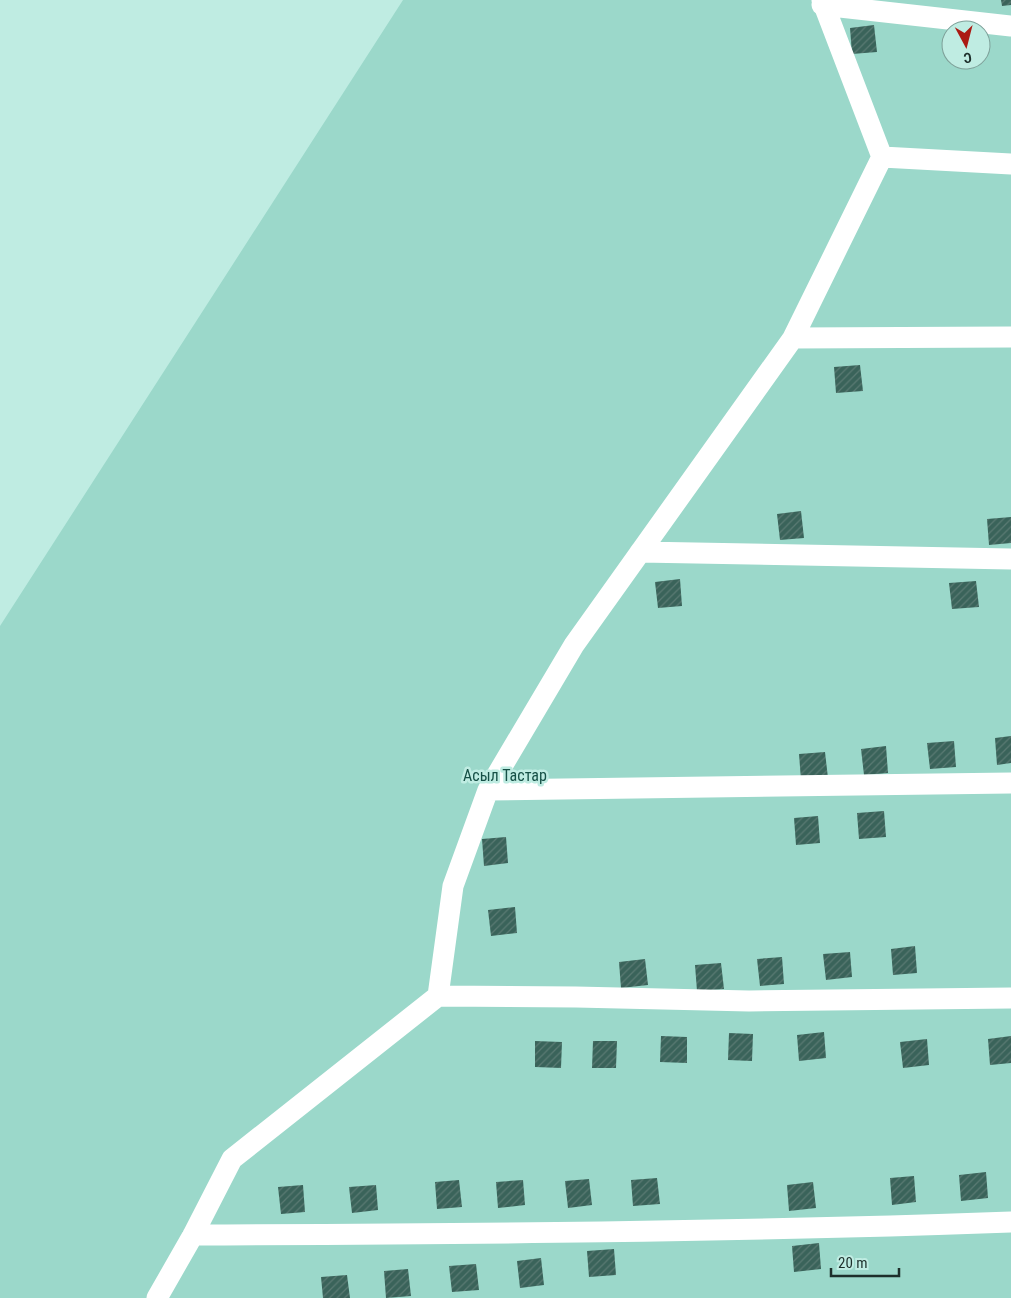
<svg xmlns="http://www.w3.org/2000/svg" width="1011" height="1298" font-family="'Roboto Condensed',sans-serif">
<defs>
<pattern id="building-hatch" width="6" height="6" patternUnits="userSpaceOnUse" patternTransform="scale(1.25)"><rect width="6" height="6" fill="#3a635a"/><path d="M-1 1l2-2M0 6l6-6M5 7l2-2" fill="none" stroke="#5a7a73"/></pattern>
</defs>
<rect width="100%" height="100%" fill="#bfece2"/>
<path fill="#9bd8ca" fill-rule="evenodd" d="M403 0H1011V1298H0V626ZM951 30H981V60H951Z"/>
<path fill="url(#building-hatch)" d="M1001 0H1011V5L1002 6Z
M874 25 877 52 852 54 850 28Z
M860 365 863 391 836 393 834 367Z
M801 511 804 538 780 540 777 514Z
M1011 517V543L989 545 987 519Z
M680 579 682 606 658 608 655 582Z
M976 581 979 607 952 609 949 583Z
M1011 736V763L997 765 995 738Z
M954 741 956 767 930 769 927 743Z
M886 746 888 773 864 775 861 749Z
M825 752 828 778 801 780 799 754Z
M884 811 886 837 859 839 857 813Z
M818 816 820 843 796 845 794 818Z
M506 837 508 863 484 866 482 839Z
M515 907 517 933 491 936 488 910Z
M915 946 917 973 893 975 891 949Z
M850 952 852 977 826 980 823 954Z
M782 957 784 984 760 986 757 959Z
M645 959 648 985 621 988 619 962Z
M721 963 724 989 697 991 695 965Z
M824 1032 826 1058 799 1061 797 1035Z
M729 1033 753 1034 752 1061 728 1060Z
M661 1036 687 1037V1063L660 1062Z
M1011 1036V1063L990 1065 988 1039Z
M927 1039 929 1065 903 1068 900 1042Z
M535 1041 562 1042 561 1068 535 1067Z
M593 1041H617L616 1068H592Z
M986 1172 988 1198 961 1201 959 1175Z
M914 1176 916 1202 892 1205 890 1178Z
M657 1178 660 1204 633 1206 631 1180Z
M589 1179 592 1205 568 1208 565 1181Z
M459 1180 462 1207 437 1209 435 1182Z
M523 1180 525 1205 498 1208 496 1182Z
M813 1182 816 1208 789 1211 787 1185Z
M303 1185 305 1212 281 1214 278 1187Z
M376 1185 378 1210 352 1213 349 1187Z
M819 1243 821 1269 794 1272 792 1246Z
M614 1249 616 1275 589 1277 587 1251Z
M541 1258 544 1285 520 1288 517 1261Z
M476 1264 479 1290 452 1292 449 1266Z
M408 1269 411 1296 386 1298 384 1271Z
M347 1275 350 1298H323L321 1277Z"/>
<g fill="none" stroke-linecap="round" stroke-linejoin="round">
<path stroke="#fff" stroke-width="21" d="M822 0 882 157 793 338 574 645 488 790 1011 783
M822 5 1011 26
M882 157 1011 164
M793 338 1011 337
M640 552 1011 559
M438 996 453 886 488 790
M193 1235C466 1234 738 1232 1011 1222
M157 1298 193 1235 232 1159 438 996 576 997 749 1001 1011 998"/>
</g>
<g text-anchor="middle" stroke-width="5" stroke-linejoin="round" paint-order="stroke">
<g font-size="16" fill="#165046" stroke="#bfece2">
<text x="505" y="781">Асыл Тастар</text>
</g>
</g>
<g transform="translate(966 45) rotate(173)"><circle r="24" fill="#bfece2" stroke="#7ea099"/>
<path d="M0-4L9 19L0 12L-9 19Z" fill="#ab1a13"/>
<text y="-8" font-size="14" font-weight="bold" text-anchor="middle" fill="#1d2f2b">С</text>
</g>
<path d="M831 1268v8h68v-8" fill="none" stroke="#1d2f2b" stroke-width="2.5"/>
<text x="838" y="1268" font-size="15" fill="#1d2f2b" stroke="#bfece2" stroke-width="4" paint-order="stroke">20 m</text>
</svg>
